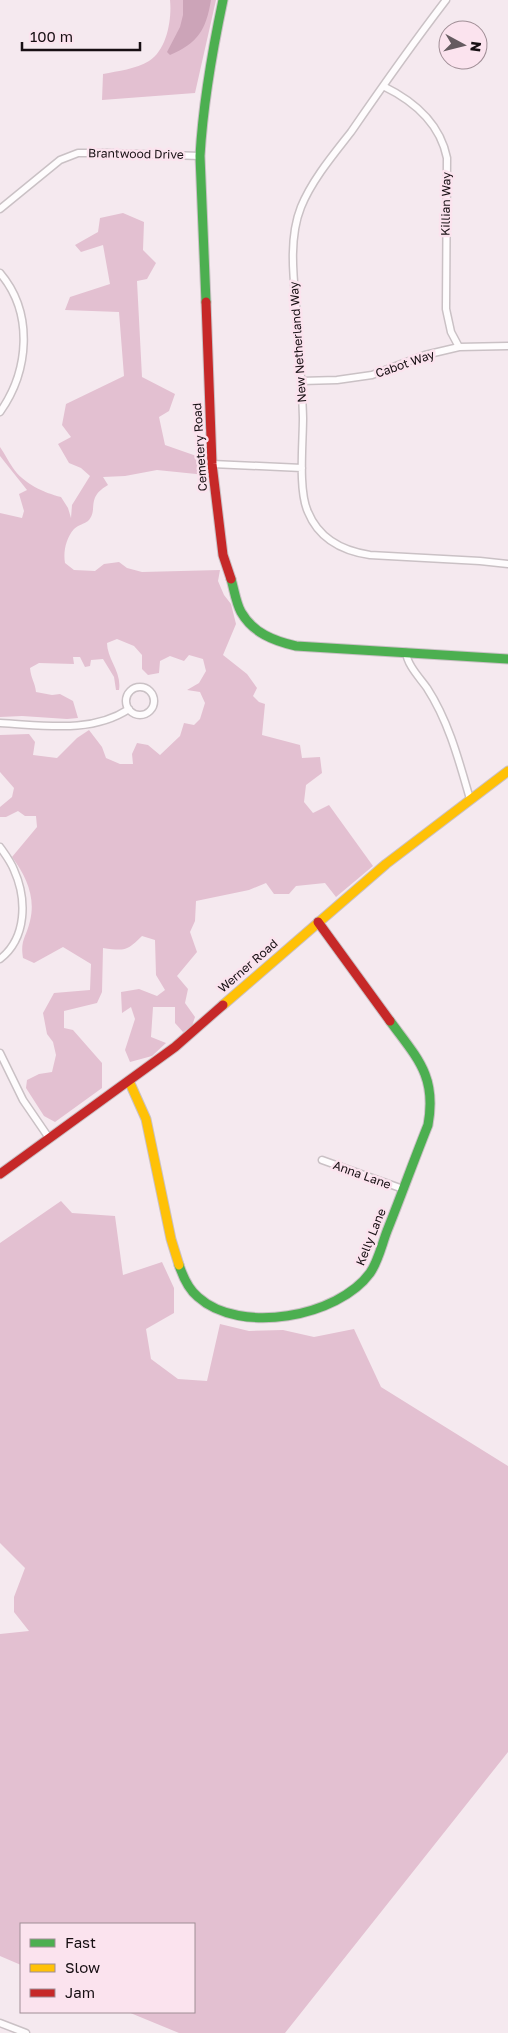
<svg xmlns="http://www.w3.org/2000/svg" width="508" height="2033" font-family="'Golos Text',sans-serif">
<rect width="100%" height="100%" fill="#f5e9ef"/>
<path fill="#e3c0d1" d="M170 0H216L195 93 102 100 103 74C118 71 136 69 149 61 167 50 172 19 170 0Z
M123 213 144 222 143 250 156 263 147 279 137 281 142 377 175 394 169 411 159 417 165 445 205 459 206 475 157 470 125 476 103 477 108 485C85 498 99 510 88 521 84 524 78 525 74 529 66 538 63 552 65 563L74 570 95 571 104 564 119 562 127 568 142 572 220 570 218 581 224 595 231 604 236 624 223 655 247 674 257 688 253 696 259 702 265 704 262 735 300 745 302 758 320 757 322 773 306 785 304 802 313 813 329 805 373 866 336 897 325 883 296 886 289 894H274L266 883 249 890 196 901 195 921 190 932 197 952 177 976 188 989 185 1003 195 1017 192 1026 183 1032 175 1023V1007H153L151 1037 166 1043 152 1056 130 1062 125 1050 135 1019 131 1007 122 1013 121 992 139 989 157 996 165 990 156 975 155 940 142 936C127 951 125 951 103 948L102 992 97 1003 64 1011V1028L73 1030 102 1063V1088L55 1122 44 1116 26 1088 27 1080 39 1074 52 1072 56 1055 53 1042 47 1034 43 1013 54 993 90 990 91 964 63 947 34 963 23 958C20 940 26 938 30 921 36 897 26 876 12 857L37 827 36 816H25L18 811 6 817H0V807L12 797 14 788 0 772V735L29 734 35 742 33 755 57 758 77 738 89 730 102 747 106 758 120 764H133L132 754 137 743 148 745 160 755 180 736 184 723 194 725 200 719 205 703 200 692 187 690 199 683 206 671 203 659 189 655 184 661 170 656 160 661 159 673 148 675 142 669V655L134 646 117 639 107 643C107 659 122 672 119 690H116L114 677 103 659 91 660 90 666 85 667 80 657H73L74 664 39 663 30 668C31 679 35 682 36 692L52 695 60 694 73 701 78 718 67 719 22 716 0 717V513L22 518 24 511 19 494 27 490 0 456V447C5 454 8 461 13 468 23 483 44 493 61 497L68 508 71 518 72 505 90 476 81 468 69 463 58 444 71 437 62 425 66 404 124 376 119 312 65 310 70 297 110 284 103 245 81 252 75 245 98 232 100 218Z
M61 1201 72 1213 115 1216 123 1275 162 1262 174 1288V1313L146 1329 151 1359 178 1379 207 1381 220 1324 249 1331 283 1330 314 1337 354 1329 381 1387 508 1466V1752L285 2033H179L128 2012H194V1924H21V1965L0 1956V1634L29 1631 14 1612V1597L25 1568 0 1543V1243Z"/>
<path fill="#cca4b8" d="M183 0H211C206 30 198 43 170 55L167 52 180 27 183 15Z"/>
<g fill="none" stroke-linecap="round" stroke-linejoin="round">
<g stroke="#cac1c5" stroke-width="9">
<path id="street" d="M446 0C413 43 382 87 351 132 333 155 312 180 301 207 289 237 293 274 296 305 298 343 302 380 303 418 303 443 298 491 308 512 319 539 343 551 370 555L480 561 508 564
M383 86C414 101 440 123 447 158L446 309 451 332 459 347
M0 209 60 160 78 153H107L200 156
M0 273C34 313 29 371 0 412
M301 381 337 380 372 375 425 355 459 347 508 346
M212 464 302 468
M406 652C407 665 420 678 427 688 449 722 459 761 470 799
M126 701a14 14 0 1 1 28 0a14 14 0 1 1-28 0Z
M0 723C43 725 91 734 129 709
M0 847C5 854 11 862 14 870 27 899 27 938 0 959
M0 1053 23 1100 49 1138
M322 1160 403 1189
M0 2023 26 2033"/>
</g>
<g stroke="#cac1c5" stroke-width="11">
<path id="fast" d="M206 302 200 156C203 103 212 52 223 0
M231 579C234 589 236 603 241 612 253 633 274 641 296 646L508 659
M179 1265C183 1277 188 1289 198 1297 240 1335 338 1317 370 1273 378 1262 382 1244 387 1231 401 1196 414 1160 428 1125 437 1076 417 1058 390 1021"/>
</g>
<g stroke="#cac1c5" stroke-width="11">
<path id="slow" d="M223 1005 386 864 508 771
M129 1081 146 1119 171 1239 179 1265"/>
</g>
<g stroke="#cac1c5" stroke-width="11">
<path id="jam" d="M206 302 212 464 223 555 231 579
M318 922 390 1021
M0 1174 175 1047 223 1005"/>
</g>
<use href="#street" stroke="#fefcfd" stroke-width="6"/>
<use href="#fast" stroke="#4caf50" stroke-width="9"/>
<use href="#slow" stroke="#ffc107" stroke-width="9"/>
<use href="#jam" stroke="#c62828" stroke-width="9"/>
</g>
<g text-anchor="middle" stroke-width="5" stroke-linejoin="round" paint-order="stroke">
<g font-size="12" fill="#170f13" stroke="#fbe3ee">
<text transform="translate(136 154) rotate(1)" y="4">Brantwood Drive</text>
<text transform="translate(446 204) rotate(-89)" y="4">Killian Way</text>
<text transform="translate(298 342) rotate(-94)" y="4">New Netherland Way</text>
<text transform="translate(405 364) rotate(-19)" y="4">Cabot Way</text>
<text transform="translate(200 447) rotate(-94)" y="4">Cemetery Road</text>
<text transform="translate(248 966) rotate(-41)" y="4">Werner Road</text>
<text transform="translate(362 1175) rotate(20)" y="4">Anna Lane</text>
<text transform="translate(371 1237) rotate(-68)" y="4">Kelly Lane</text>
</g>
</g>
<rect x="20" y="1923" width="175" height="90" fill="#fbe3ee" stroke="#a08e96"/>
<rect x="30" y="1939" width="25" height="8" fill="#4caf50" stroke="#a08e96"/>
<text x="65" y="1948" font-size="15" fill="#170f13">Fast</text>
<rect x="30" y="1964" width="25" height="8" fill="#ffc107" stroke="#a08e96"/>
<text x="65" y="1973" font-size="15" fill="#170f13">Slow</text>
<rect x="30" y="1989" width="25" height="8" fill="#c62828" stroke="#a08e96"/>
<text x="65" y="1998" font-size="15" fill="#170f13">Jam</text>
<g transform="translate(463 45) rotate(97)"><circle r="24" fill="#fbe3ee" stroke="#a08e96"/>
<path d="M0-4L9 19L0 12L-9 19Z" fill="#655b60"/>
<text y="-8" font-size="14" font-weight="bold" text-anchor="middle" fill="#170f13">N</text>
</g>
<path d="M22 42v8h118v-8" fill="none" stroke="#170f13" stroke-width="2.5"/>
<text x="30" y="42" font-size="15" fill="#170f13" stroke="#fbe3ee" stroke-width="4" paint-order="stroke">100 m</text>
</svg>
